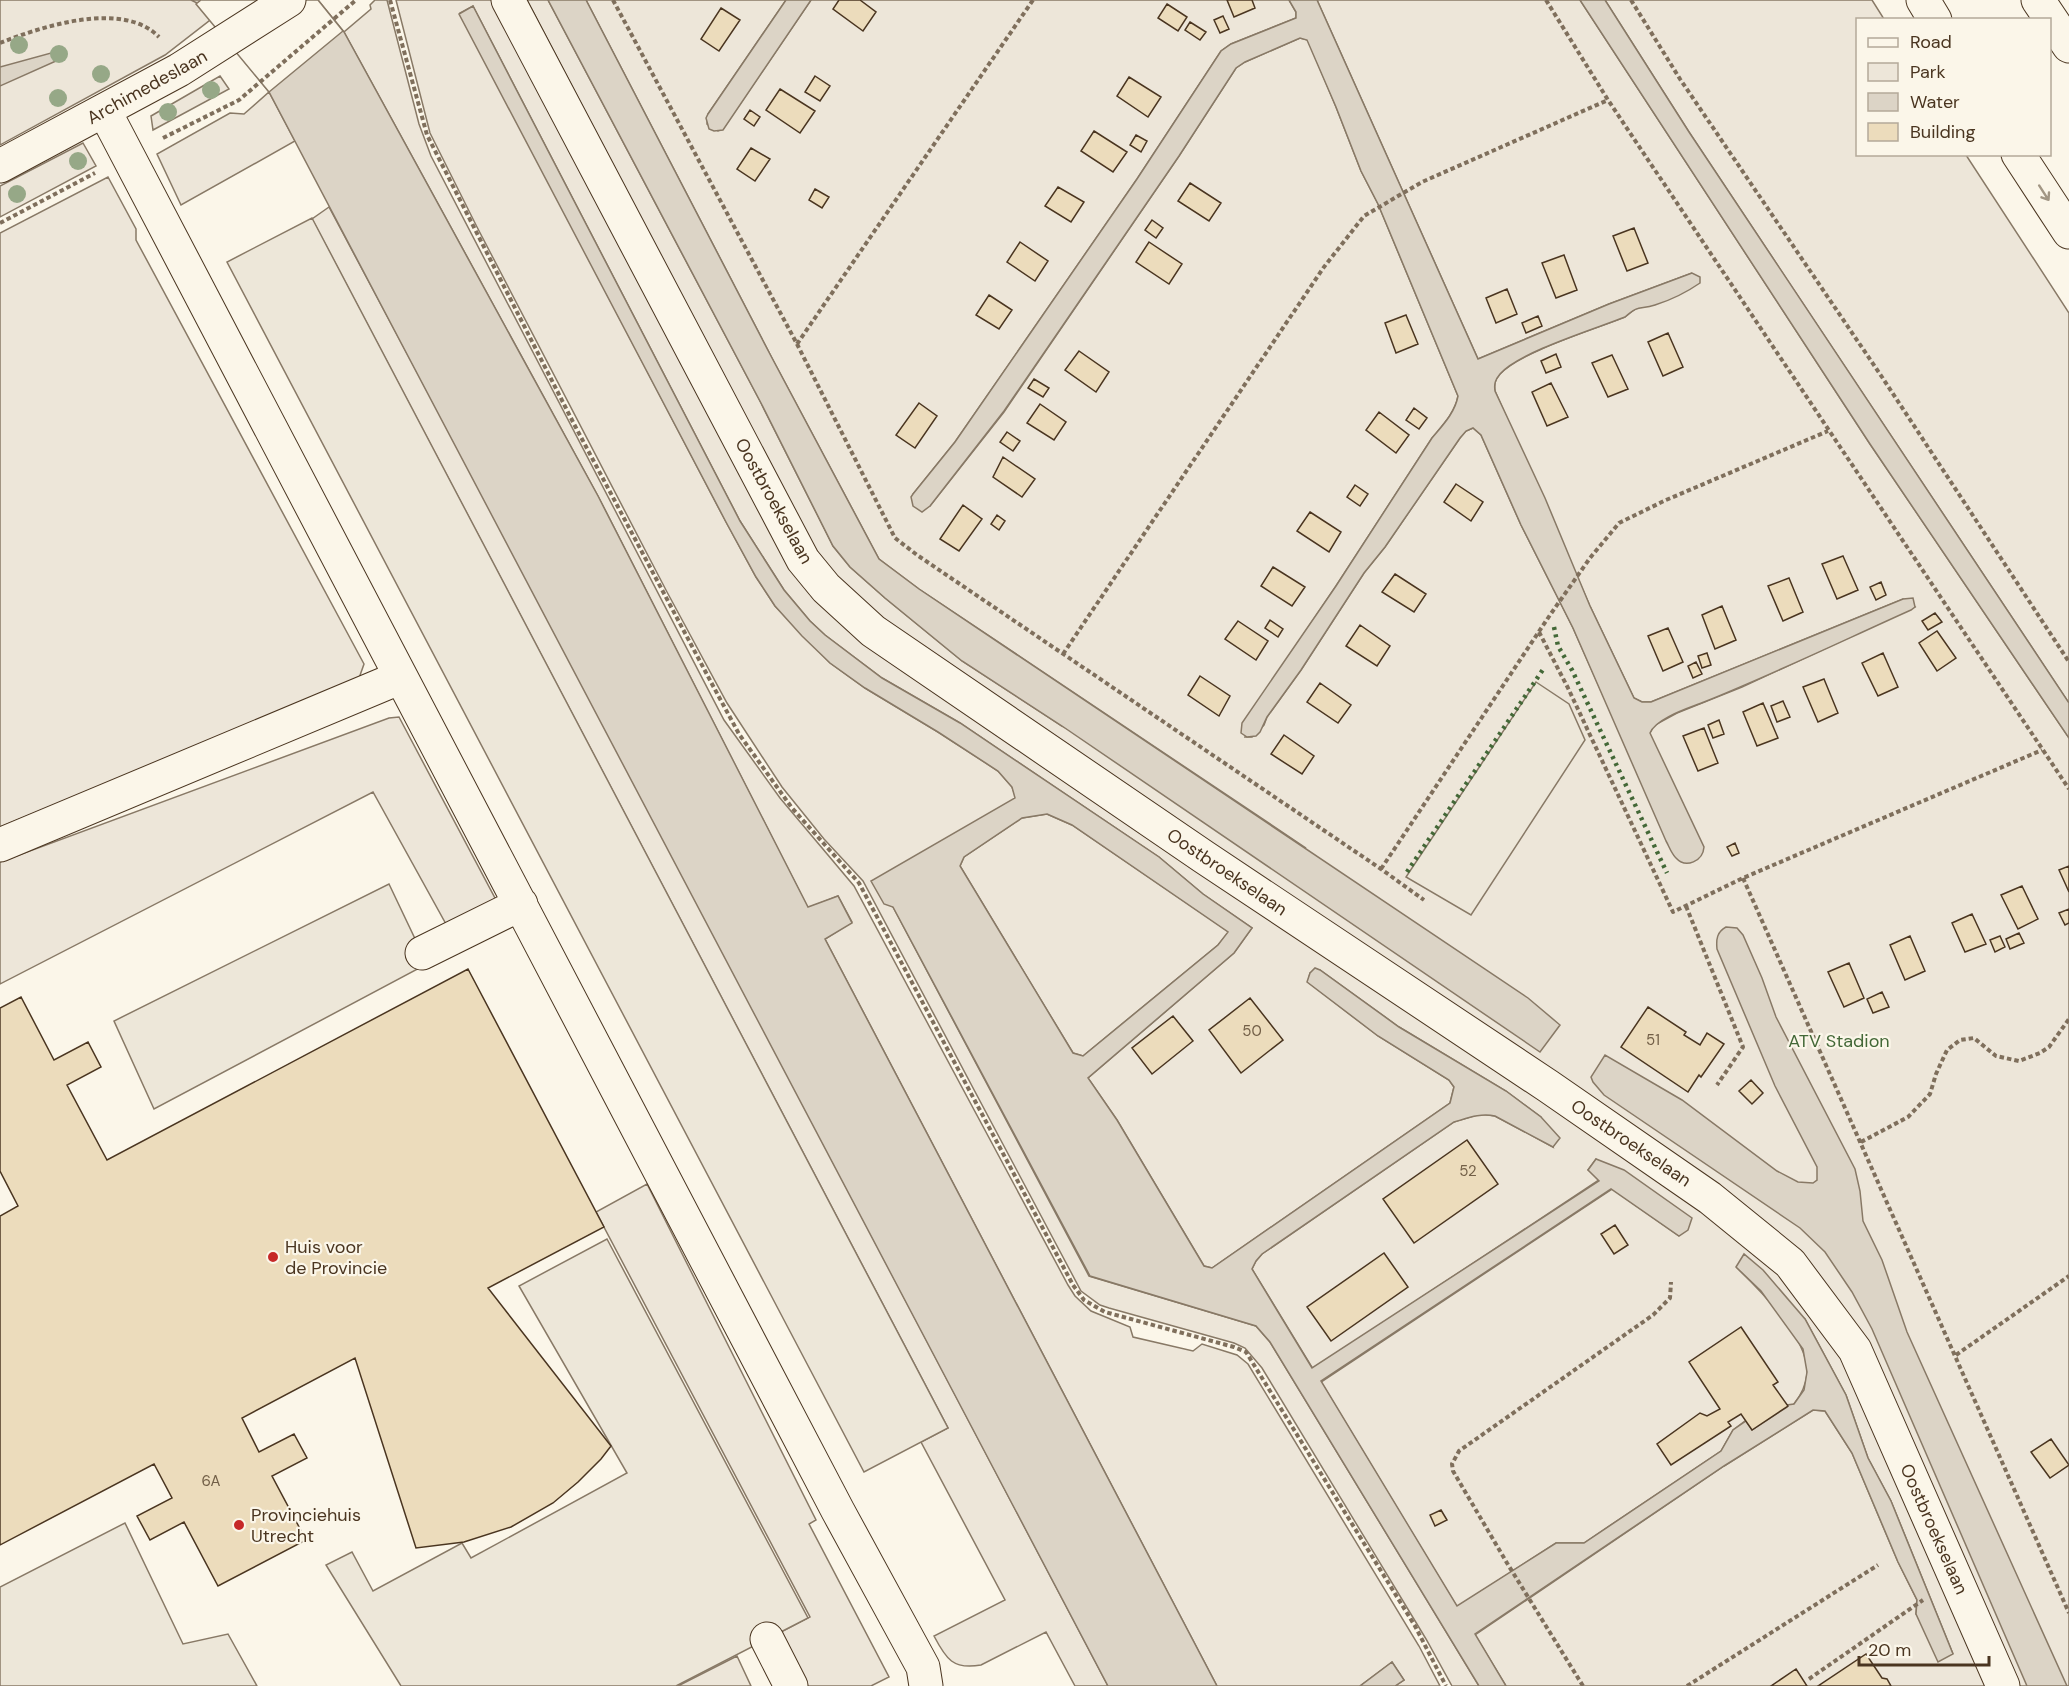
<svg xmlns="http://www.w3.org/2000/svg" width="2069" height="1686" font-family="'DM Sans',sans-serif">
<rect width="100%" height="100%" fill="#fbf6e9"/>
<path fill="#ede6d9" stroke="#887966" stroke-width="1.5" d="M0 0H236L165 55 0 145Z
M375 0H387L419 124 431 156 724 720 780 798 854 886 1068 1285 1075 1296 1091 1311 1130 1327 1133 1337 1193 1351 1202 1344 1237 1355 1248 1364 1419 1646 1440 1686H1395L1404 1680 1392 1662 1360 1686H1217L825 939 852 922 838 896 808 908 598 496 344 32 371 9 370 5Z
M396 0H493L780 544 901 637 840 581 810 542 527 0H548L761 403 833 546 850 567 885 598 962 661 1062 726 1306 848 919 589 879 559 772 358 586 0H786L708 114 707 124 718 131 723 129 811 0H1289L1296 12V18L1231 44 1221 51 1137 179 955 442 913 494 930 506 1004 412 1179 156 1236 68 1245 62 1300 38 1308 40 1336 107 1361 171 1378 204 1458 396C1455 413 1442 426 1432 438L1336 586 1262 696 1245 737H1252L1264 725 1267 717 1301 670 1364 573 1385 547 1460 438 1466 431 1473 428 1481 435 1521 525 1573 628 1675 857 1650 733 1653 726 1677 713 1742 687 1915 607 1903 599 1651 702H1642L1634 698 1590 606 1495 391C1494 384 1495 380 1500 374 1520 352 1595 329 1625 317 1633 311 1638 304 1649 306L1692 273 1609 304 1478 359 1317 0H1580L1870 444 2069 738V1686H1506L1475 1635 1724 1466 1813 1410 1825 1411 1852 1453 1898 1562 1917 1600 1916 1614 1953 1654 1891 1501 1868 1458 1846 1395 1805 1319 1736 1267C1759 1289 1810 1340 1807 1374 1806 1385 1801 1395 1794 1404L1752 1430 1745 1421 1733 1430 1721 1451 1584 1543H1556L1457 1607 1321 1382 1612 1189 1679 1236 1596 1159 1588 1170 1599 1180 1313 1369 1252 1269 1256 1261 1262 1254 1454 1122 1480 1114 1495 1116 1553 1147 1541 1117 1506 1091 1399 1027 1320 970 1310 973 1308 982 1378 1036 1449 1080 1454 1087 1450 1103 1212 1268 1204 1266 1117 1120 1088 1078 1234 953 1252 928 1203 894 1159 857 960 723 882 678 825 635 810 621 784 590 740 521 473 6 460 13 726 522 756 577 775 606 830 663 865 688 938 732 998 771 1012 787 1016 798 890 905 893 907 1089 1276 1256 1326 1270 1342 1479 1686H1452L1426 1639 1262 1368 1245 1348 1234 1343 1109 1308 1100 1305 1081 1291 863 881 824 839 782 787 727 703 667 592 477 227 430 133Z
M1605 0H1872L1884 19 1858 20V154L1966 155 2069 313V703L1689 132Z
M220 76 229 89 153 130 151 116Z
M269 92 295 141 181 205 157 154 230 113 244 114Z
M83 143 96 166 0 217V186Z
M108 177 136 229V240L364 664 358 681 0 827V233Z
M329 207 497 522 1108 1686H1075L1046 1632 981 1665C953 1670 946 1659 934 1636L1005 1600 921 1442 948 1428 312 219Z
M399 717 496 900 446 924 373 792 0 984V862L389 718Z
M1047 814 1072 825 1229 932 1218 945 1083 1056 1073 1053 960 866 964 857 1022 818Z
M647 1184 816 1520 809 1524 889 1677 871 1686H804L779 1633 810 1617 596 1212Z
M737 1656 751 1686H678Z"/>
<path fill="#ede7d9" stroke="#887966" stroke-width="1.5" d="M312 218 948 1428 864 1472 227 262Z
M1536 682 1569 704 1585 740 1471 915 1406 877Z
M389 884 427 964 154 1109 114 1021Z
M607 1239 808 1618 676 1686H401L326 1565 352 1552 373 1591 462 1543 471 1558 627 1473 519 1286Z
M125 1523 183 1644 228 1634 257 1686H0V1587Z"/>
<path fill="#dcd4c6" stroke="#887966" stroke-width="1.5" fill-rule="evenodd" d="M191 0H318L344 32 598 496 808 907 838 896 852 923 825 939 1217 1686H1108L269 92 197 3Z
M548 0H586L772 358 879 559 919 589 1528 998 1560 1025 1540 1052 1062 726 962 661 885 598 850 567 833 546 761 403Z
M786 0H811L723 130 714 131 709 129 706 118 708 114Z
M1289 0H1317L1478 359 1609 304 1692 273 1700 277V283C1687 292 1671 300 1655 305 1640 310 1639 304 1625 317 1595 329 1519 352 1500 374 1495 380 1494 384 1495 391L1545 498 1590 606 1634 698 1642 702H1651L1903 599 1913 598 1915 607 1911 610C1842 641 1774 674 1704 702 1689 708 1656 718 1650 733L1704 847C1703 861 1686 869 1676 858 1671 853 1669 846 1666 841L1573 628 1521 525 1481 435 1473 428 1466 431 1460 438 1385 547 1364 573 1301 670 1267 717 1260 732 1256 736 1247 737 1241 733 1242 723 1336 586 1432 438C1442 426 1455 413 1458 396L1378 204 1361 171 1336 107 1307 40 1300 38 1245 62 1236 68 1179 156 1004 411 930 506 922 512 913 506 911 497 913 494 955 442 1137 179 1221 51 1231 44 1296 18V12Z
M1580 0H1605L1689 132 2069 703V738L1870 444Z
M473 6 740 521 784 590 810 621 825 635 882 678 960 723 1159 857 1203 894 1252 928 1234 953 1088 1078 1117 1120 1204 1266 1212 1268 1450 1103 1454 1087 1449 1080 1378 1036 1307 982 1310 973 1315 968 1320 970 1399 1027 1506 1091 1541 1117 1560 1138 1553 1147 1495 1116C1480 1113 1468 1118 1454 1122L1262 1254 1256 1261 1252 1269 1312 1368 1599 1181 1588 1170 1596 1159 1624 1170 1692 1218 1688 1230 1679 1236 1611 1189 1321 1381 1457 1606 1556 1543H1584L1721 1451 1733 1430 1746 1421 1752 1430 1787 1407V1405L1794 1404 1804 1390 1807 1372 1803 1349 1761 1291 1736 1267 1744 1254 1763 1270 1805 1319 1846 1395 1868 1458 1891 1501 1953 1654 1938 1662 1916 1614 1917 1600 1898 1562 1852 1453 1825 1411 1813 1410 1724 1466 1475 1634 1506 1686H1479L1270 1342 1256 1326 1090 1276 893 907 884 904 871 881 1015 798 1012 787 998 771 938 732 865 688 830 663 802 636 775 606 756 577 726 522 459 14ZM1047 814 1072 825 1228 932 1218 945 1083 1056 1073 1053 960 866 964 857 1022 818Z
M51 53 56 57V61L0 86V67Z
M1726 927 1737 928 1743 935 1762 978 1776 1017 1855 1169 1860 1191 1863 1221 1882 1260 1907 1332 2067 1686H2027L1872 1329 1852 1292 1825 1252 1800 1228 1604 1095 1593 1082 1591 1077 1605 1055 1682 1100 1777 1171 1798 1182 1813 1183 1817 1180V1167L1775 1086 1717 949C1716 939 1717 932 1726 927Z
M1392 1662 1404 1680 1395 1686H1360Z"/>
<path fill="#fbf6e9" stroke="#887966" stroke-width="1.5" d="M201 0H318L343 31 269 92 196 4Z"/>
<path fill="#ecdcbc" stroke="#4a3520" stroke-width="1.5" d="M839 0H860L876 12 863 31 833 9Z
M1227 0H1252L1255 8 1234 17Z
M1167 4 1187 17 1178 31 1158 18Z
M721 8 740 20 719 51 701 39Z
M1223 16 1229 29 1220 33 1214 20Z
M1190 22 1206 32 1200 40 1185 30Z
M815 76 830 86 820 101 805 92Z
M1129 77 1161 97 1148 117 1117 96Z
M780 89 815 111 800 133 766 110Z
M750 110 760 117 754 126 744 119Z
M1094 131 1127 152 1113 172 1081 151Z
M1136 135 1147 141 1141 152 1130 145Z
M751 148 770 159 755 181 737 169Z
M1190 183 1221 203 1209 221 1178 201Z
M1058 187 1084 202 1071 222 1045 206Z
M815 189 829 197 822 208 809 200Z
M1152 220 1163 228 1156 238 1145 230Z
M1634 228 1648 263 1627 271 1613 236Z
M1020 242 1048 261 1035 281 1007 262Z
M1149 242 1182 264 1169 284 1136 262Z
M1564 255 1577 290 1556 298 1542 263Z
M1507 289 1517 314 1496 323 1486 298Z
M989 295 1012 310 999 329 976 315Z
M1406 315 1418 344 1396 353 1385 323Z
M1538 316 1542 326 1526 333 1522 323Z
M1668 333 1683 367 1663 376 1648 342Z
M1079 351 1109 372 1096 392 1065 370Z
M1556 354 1561 367 1546 373 1541 361Z
M1612 355 1628 389 1608 397 1592 363Z
M1034 379 1049 388 1043 397 1028 388Z
M1551 383 1568 417 1547 426 1532 392Z
M919 403 937 416 915 448 896 435Z
M1040 404 1066 422 1054 440 1027 423Z
M1414 408 1427 418 1419 429 1406 420Z
M1379 412 1409 435 1396 453 1366 430Z
M1007 432 1020 441 1013 451 1000 442Z
M1003 457 1035 479 1022 497 993 477Z
M1456 484 1483 502 1471 521 1444 502Z
M1355 485 1368 494 1360 506 1347 497Z
M963 505 982 519 959 551 940 539Z
M1310 512 1341 532 1329 552 1297 531Z
M997 515 1005 521 999 530 991 524Z
M1843 556 1858 590 1837 599 1822 564Z
M1273 567 1305 587 1292 606 1261 586Z
M1395 574 1426 594 1414 612 1382 592Z
M1789 578 1803 612 1783 621 1768 586Z
M1881 582 1886 595 1876 600 1870 587Z
M1722 606 1736 640 1715 649 1702 615Z
M1935 613 1942 622 1928 630 1922 621Z
M1270 620 1283 629 1278 637 1265 628Z
M1238 621 1268 641 1256 660 1225 639Z
M1360 625 1390 646 1377 666 1346 646Z
M1668 628 1683 662 1663 671 1648 636Z
M1937 631 1956 658 1937 671 1919 643Z
M1707 653 1711 665 1702 668 1698 656Z
M1883 653 1898 687 1878 696 1862 663Z
M1696 662 1702 674 1693 678 1688 666Z
M1200 676 1230 696 1219 716 1188 695Z
M1824 679 1838 713 1818 722 1803 687Z
M1320 683 1351 705 1338 723 1307 702Z
M1783 701 1790 717 1777 722 1771 706Z
M1763 703 1778 738 1757 746 1743 712Z
M1719 720 1724 734 1713 738 1708 725Z
M1704 728 1718 763 1698 771 1683 736Z
M1284 735 1314 756 1302 774 1271 754Z
M1735 843 1739 853 1732 856 1727 847Z
M2069 866V892L2059 870Z
M2022 886 2038 919 2018 929 2001 895Z
M2069 909V923L2065 925 2059 913Z
M1972 914 1986 944 1965 952 1952 923Z
M2019 933 2024 943 2010 949 2006 939Z
M1910 936 1925 971 1905 980 1890 945Z
M2000 936 2005 947 1995 952 1990 940Z
M1849 963 1864 998 1844 1007 1828 972Z
M468 969 604 1227 488 1288 611 1446 601 1459 578 1482 553 1503 511 1527 464 1542 416 1548 355 1358 242 1418 259 1452 294 1434 307 1458 272 1476 306 1540 218 1586 184 1522 150 1540 137 1516 172 1498 154 1464 0 1545V1216L18 1206 0 1171V1008L21 997 54 1060 88 1042 101 1067 67 1085 107 1160Z
M1882 992 1889 1007 1873 1013 1867 999Z
M1250 998 1283 1040 1241 1073 1209 1030Z
M1648 1007 1686 1032 1684 1035 1700 1045 1707 1033 1724 1044 1701 1077 1699 1075 1688 1092 1621 1047Z
M1173 1016 1193 1041 1152 1074 1132 1048Z
M1751 1080 1763 1093 1752 1104 1739 1091Z
M1467 1140 1498 1184 1414 1243 1383 1199Z
M1615 1225 1628 1245 1614 1254 1601 1234Z
M1384 1253 1408 1287 1331 1341 1307 1307Z
M1741 1327 1778 1382 1773 1385 1788 1406 1752 1430 1741 1414 1728 1422 1731 1426 1671 1465 1657 1444 1700 1413 1707 1416 1720 1409 1689 1362Z
M2051 1439 2069 1465 2050 1478 2031 1452Z
M1441 1510 1447 1520 1435 1526 1430 1515Z
M1866 1654 1882 1678 1887 1679 1891 1686H1818Z
M1796 1669 1807 1686H1771Z"/>
<g fill="none" stroke-linecap="round" stroke-linejoin="round">
<g stroke="#4a3520" stroke-width="35">
<path id="minor" d="M508 0 803 560 826 588 873 631 1204 857 1548 1086 1710 1198 1790 1263 1855 1350 2003 1686
M105 112 838 1511 923 1667 926 1686
M0 166 179 70 289 0
M0 845 401 677
M422 953 521 904
M767 1639 791 1686"/>
</g>
<g stroke="#4a3520" stroke-width="35">
<path id="highway" d="M1923 0 1935 20
M2038 0 2069 46
M2018 154 2069 232"/>
</g>
<path stroke="#7f6f5c" stroke-width="4" stroke-dasharray="4.5 3" stroke-linecap="butt" d="M390 0 427 135 574 424 712 684 739 734 792 808 859 883 1073 1285 1084 1300 1105 1312 1234 1347 1246 1352 1415 1626 1446 1686
M613 0 797 344 895 538 917 555 1381 869 1424 900
M1546 0 1608 100 2069 789
M1631 0 1680 79 1882 377 2069 662
M0 43C43 26 123 0 159 37
M163 138 239 100 356 0
M0 223 95 173
M797 344 1033 0
M1539 632 1568 688 1673 912 1743 878 2042 750
M1063 654 1324 267 1364 216 1422 182 1608 100
M1381 869 1550 615 1590 558 1619 523 1666 500 1828 431
M1743 878 2069 1613
M1686 906 1743 1047 1717 1085
M1861 1142 1908 1117 1930 1094 1936 1074 1947 1050 1960 1040 1974 1038 1996 1056 2019 1061 2040 1053 2049 1047 2069 1019
M1956 1355 2069 1276
M1809 1679 1923 1600
M1583 1686 1507 1563 1453 1471 1452 1464 1459 1451 1653 1315 1670 1298 1671 1282
M1687 1686 1878 1565"/>
<use href="#minor" stroke="#fbf6e9" stroke-width="33"/>
<use href="#highway" stroke="#fbf6e9" stroke-width="33"/>
<path stroke="#436837" stroke-width="4.5" stroke-dasharray="3 4.5" stroke-linecap="butt" d="M1554 627 1558 646 1572 670 1667 873
M1407 872 1544 668"/>
</g>
<g fill="#96a887">
<circle cx="19" cy="45" r="9"/>
<circle cx="59" cy="54" r="9"/>
<circle cx="101" cy="74" r="9"/>
<circle cx="211" cy="90" r="9"/>
<circle cx="58" cy="98" r="9"/>
<circle cx="168" cy="112" r="9"/>
<circle cx="78" cy="161" r="9"/>
<circle cx="17" cy="194" r="9"/>
</g>
<defs><path id="oneway-shaft" d="M-6 0H5M1.5-3L5.5 0L1.5 3" fill="none" stroke-width="1.6" stroke-linecap="round" stroke-linejoin="round" transform="scale(1.5)"/></defs>
<use stroke="#a29684" href="#oneway-shaft" transform="translate(2044 193) rotate(57)"/>
<g fill="#c62828" stroke="#fbf6e9" stroke-width="2">
<circle cx="273" cy="1257" r="6"/>
<circle cx="239" cy="1525" r="6"/>
</g>
<g text-anchor="middle" stroke-width="4.5" stroke-linejoin="round" paint-order="stroke">
<g font-size="15" fill="#725f47">
<text x="1252" y="1036">50</text>
<text x="1653" y="1045">51</text>
<text x="1468" y="1176">52</text>
<text x="211" y="1486">6A</text>
</g>
<g font-size="18" fill="#4a3520" stroke="#fbf6e9">
<text transform="translate(147 87) rotate(-29)" y="6">Archimedeslaan</text>
<text transform="translate(774 501) rotate(61)" y="6">Oostbroekselaan</text>
<text transform="translate(1227 872) rotate(34)" y="6">Oostbroekselaan</text>
<text transform="translate(1631 1143) rotate(34)" y="6">Oostbroekselaan</text>
<text transform="translate(1934 1529) rotate(66)" y="6">Oostbroekselaan</text>
</g>
<g font-size="18" fill="#436837" stroke="#fbf6e9">
<text x="1839" y="1047">ATV Stadion</text>
</g>
<g font-size="18" fill="#4a3520" stroke="#fbf6e9" text-anchor="start">
<text x="285" y="1253">Huis voor<tspan x="285" dy="21">de Provincie</tspan></text>
<text x="251" y="1521">Provinciehuis<tspan x="251" dy="21">Utrecht</tspan></text>
</g>
</g>
<rect x="1856" y="18" width="195" height="138" fill="#fbf6e9" stroke="#b4a999" stroke-width="1.5"/>
<rect x="1868" y="38" width="30" height="9" fill="#fbf6e9" stroke="#b4a999" stroke-width="1.5"/>
<text x="1910" y="48" font-size="18" fill="#4a3520">Road</text>
<rect x="1868" y="63" width="30" height="18" fill="#ede6d9" stroke="#b4a999" stroke-width="1.5"/>
<text x="1910" y="78" font-size="18" fill="#4a3520">Park</text>
<rect x="1868" y="93" width="30" height="18" fill="#dcd4c6" stroke="#b4a999" stroke-width="1.5"/>
<text x="1910" y="108" font-size="18" fill="#4a3520">Water</text>
<rect x="1868" y="123" width="30" height="18" fill="#ecdcbc" stroke="#b4a999" stroke-width="1.5"/>
<text x="1910" y="138" font-size="18" fill="#4a3520">Building</text>
<path d="M1859 1656v9h130v-9" fill="none" stroke="#4a3520" stroke-width="3"/>
<text x="1868" y="1656" font-size="18" fill="#4a3520" stroke="#fbf6e9" stroke-width="4.5" paint-order="stroke">20 m</text>
</svg>
